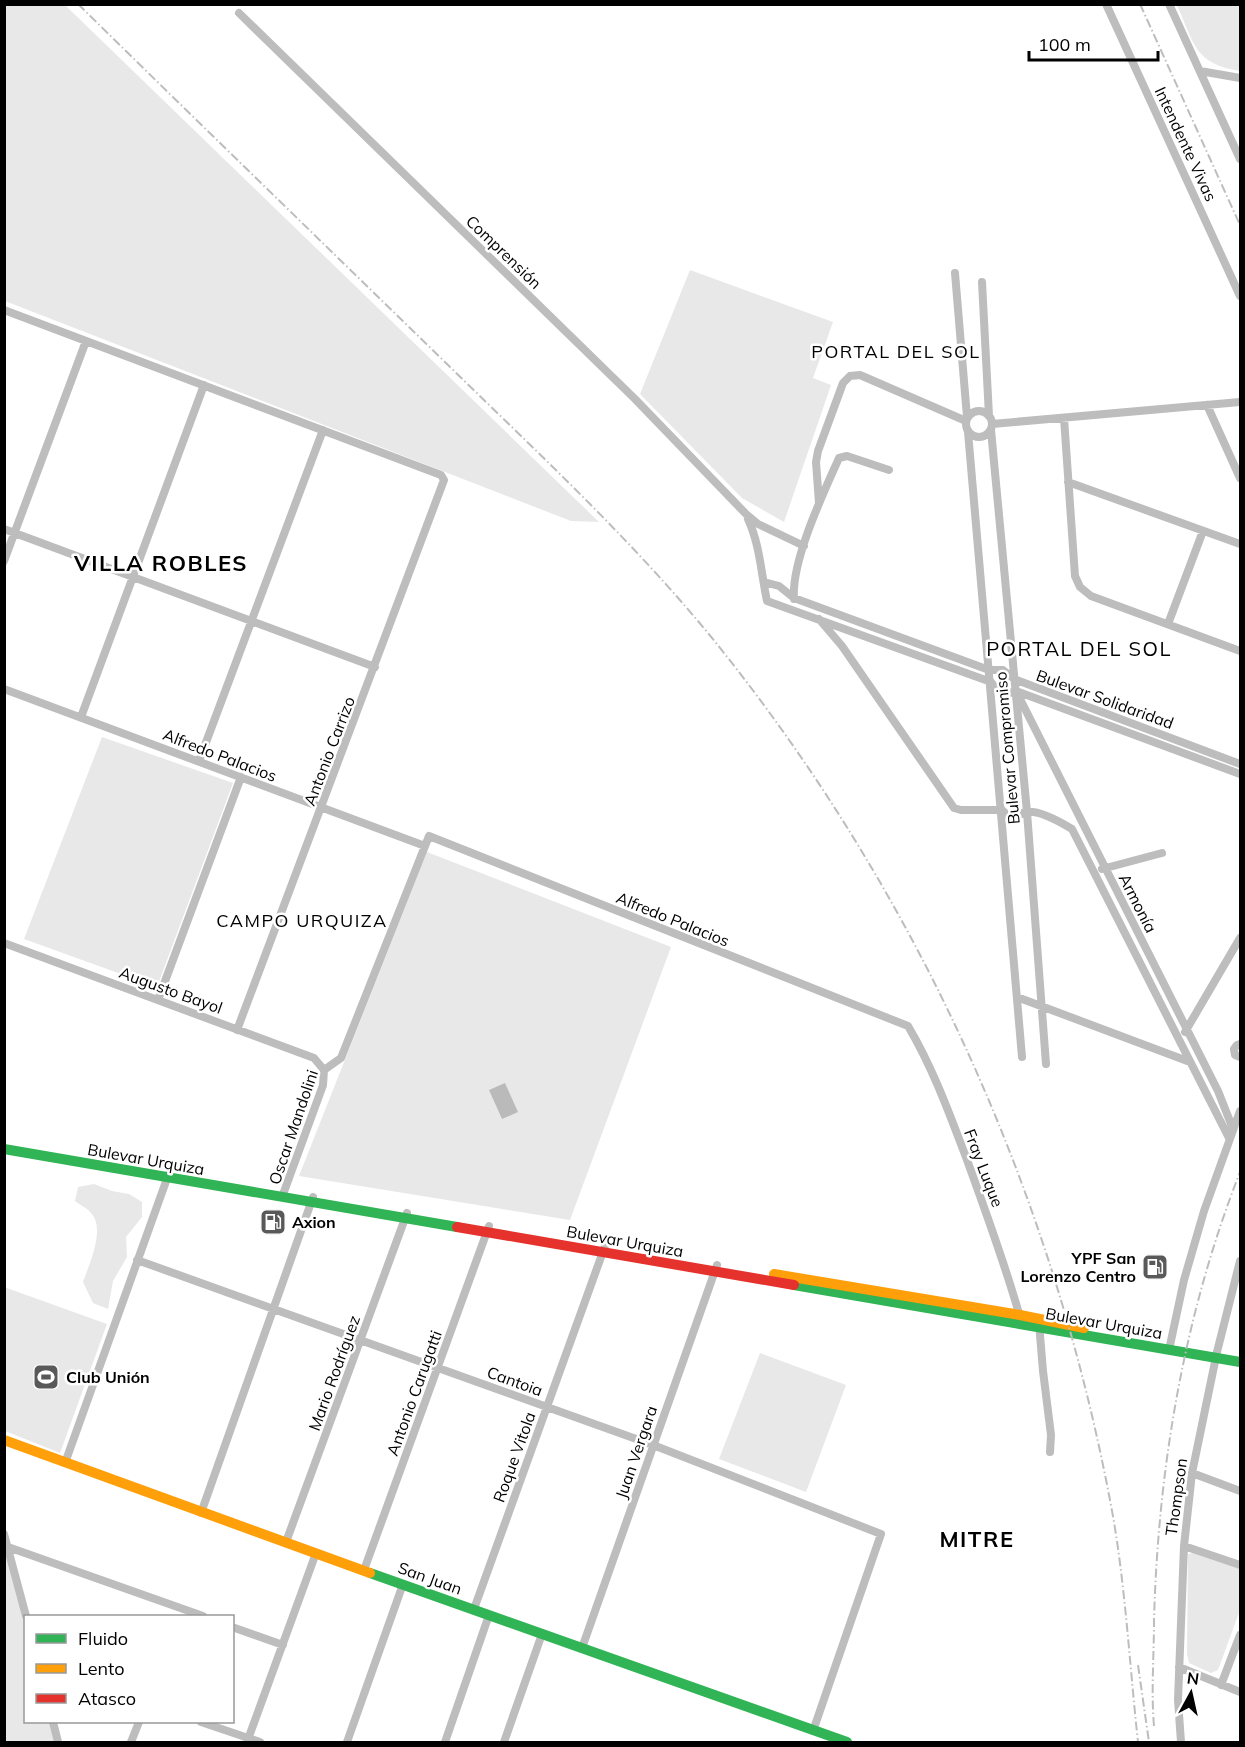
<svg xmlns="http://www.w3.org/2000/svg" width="1245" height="1747" font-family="Mulish,sans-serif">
<rect width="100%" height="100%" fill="#fff"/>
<path fill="#e8e8e8" d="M4 5H65L599 522 571 521 5 301Z
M1177 5H1240V71C1194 64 1194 43 1177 5Z
M690 270 833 322 813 378 831 385 784 522 742 498 640 394Z
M102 737 233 783 157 987 24 939Z
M427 852 671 947 570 1220 299 1176Z
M94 1184 112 1191 129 1194 142 1202V1217L126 1237 127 1257 113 1281 108 1309 93 1303 83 1282C89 1265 106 1228 91 1213 87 1208 80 1205 75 1201L78 1187Z
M4 1287 107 1324 60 1453 5 1431Z
M760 1353 846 1385 806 1492 719 1459Z
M4 1534 26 1616V1722H53L58 1742H5Z
M1193 1553 1240 1569V1610L1218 1670 1211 1673 1189 1663 1187 1654 1188 1554Z"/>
<path fill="#bababa" d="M505 1083 518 1112 502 1119 489 1090Z"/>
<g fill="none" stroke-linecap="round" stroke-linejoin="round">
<path stroke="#bdbdbd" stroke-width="8" d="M1106 4 1240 296
M1169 4 1240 159
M239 13 635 399 746 514 758 524 804 546
M1200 71 1240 78
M955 273 967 417
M982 282 989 416
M4 310 441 475 444 480 237 1030
M1207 405 1240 478
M966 424a13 13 0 1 1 26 0a13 13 0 1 1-26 0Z
M1064 418 1075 576 1080 587 1091 596 1240 651
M992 424 1240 402
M991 430 1027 812 1046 1064
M968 432 1022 1057
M1068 482 1240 544
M819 503 816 462 818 451 843 383 850 376 860 375 966 421
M748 519C760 545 761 573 767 601L991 682C997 691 1004 696 1016 691L1240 774
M4 529 375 667
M4 561 86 341
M764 582 779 586 794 598 989 670H1003L1014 679 1240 764
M794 599C791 561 823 494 839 458L847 456 889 470
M819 619 842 646 954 808 961 810H1002C1013 822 1015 814 1027 812 1040 810 1062 823 1072 829L1229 1138
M1168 624 1203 531
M4 689 425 846
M1018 695 1218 1091 1233 1129
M81 717 204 385
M199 761 323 430
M1102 869 1162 853
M4 943 314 1058 324 1070
M1017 997 1190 1062
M158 1000 241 777
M1185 1032 1240 938
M1240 1044 1237 1045 1234 1049 1235 1055 1240 1057
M282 1197 323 1085 324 1070 341 1058 429 836 908 1026C933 1068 950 1115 967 1160 986 1212 1005 1264 1020 1317
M137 1260 653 1445 881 1534 813 1731
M1039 1323 1043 1371 1051 1435 1050 1452
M1169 1350 1184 1280 1204 1211 1240 1111
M65 1463 169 1173
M1192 1473 1240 1491
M201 1513 313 1197
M4 1534 26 1616
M286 1542 407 1213
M1184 1546 1240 1565
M8 1547 203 1616
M364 1570 489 1226
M474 1609 605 1246
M232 1627 283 1645
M582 1648 717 1265
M1179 1667 1240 1692
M1221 1685 1240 1635
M53 1722 58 1742
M201 1722 260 1742
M131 1742 139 1722
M247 1742 316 1553
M347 1742 403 1584
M445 1742 489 1615
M504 1742 542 1634
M1181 1742 1178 1700 1184 1546 1192 1473 1217 1352 1240 1261"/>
<path stroke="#30b455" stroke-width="10" d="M4 1149 457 1227
M794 1285 1240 1362
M370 1573 847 1742"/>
<path stroke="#ff9f0a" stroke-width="10" d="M774 1274 1020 1315 1084 1328
M4 1440 370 1573"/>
<path stroke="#e5322d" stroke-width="10" d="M457 1227 794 1285"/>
<path stroke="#bdbdbd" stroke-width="2" stroke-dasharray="9 3 1.5 3" stroke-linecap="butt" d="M78 4C201 125 325 245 448 365 538 453 632 540 712 638 918 892 1057 1201 1114 1522 1126 1595 1130 1669 1138 1742
M1140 4 1240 225
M1138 1665 1149 1742
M1154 1726C1151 1691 1154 1656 1154 1621 1158 1468 1184 1315 1240 1172"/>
</g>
<defs>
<g id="fuel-square" transform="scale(1.35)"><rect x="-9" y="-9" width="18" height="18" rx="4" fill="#595959" stroke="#fff"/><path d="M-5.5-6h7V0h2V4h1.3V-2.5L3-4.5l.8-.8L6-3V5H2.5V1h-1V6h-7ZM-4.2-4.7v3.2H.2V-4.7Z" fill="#fff"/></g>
<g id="stadium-square" transform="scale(1.35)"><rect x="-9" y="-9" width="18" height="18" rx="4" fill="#595959" stroke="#fff"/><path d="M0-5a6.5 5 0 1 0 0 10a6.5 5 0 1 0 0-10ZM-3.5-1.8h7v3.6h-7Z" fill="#fff"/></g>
</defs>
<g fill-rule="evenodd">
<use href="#fuel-square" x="273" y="1222"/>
<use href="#fuel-square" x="1155" y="1267"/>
<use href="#stadium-square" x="46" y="1377"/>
</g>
<g text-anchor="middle" stroke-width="5" stroke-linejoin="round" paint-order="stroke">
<g font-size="16" fill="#000" stroke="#fff">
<text transform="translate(1186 144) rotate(65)" y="6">Intendente Vivas</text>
<text transform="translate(504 252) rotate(44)" y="6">Comprensión</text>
<text transform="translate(1105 699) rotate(20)" y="6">Bulevar Solidaridad</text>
<text transform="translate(1007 748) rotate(-95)" y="6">Bulevar Compromiso</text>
<text transform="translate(329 751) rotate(-69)" y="6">Antonio Carrizo</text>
<text transform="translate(220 755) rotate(21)" y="6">Alfredo Palacios</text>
<text transform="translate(1138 903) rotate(63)" y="6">Armonía</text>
<text transform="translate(673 919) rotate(22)" y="6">Alfredo Palacios</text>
<text transform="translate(171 990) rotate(20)" y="6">Augusto Bayol</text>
<text transform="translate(293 1127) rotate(-71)" y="6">Oscar Mandolini</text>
<text transform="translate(146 1159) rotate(10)" y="6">Bulevar Urquiza</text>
<text transform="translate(984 1168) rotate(69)" y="6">Fray Luque</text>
<text transform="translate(625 1241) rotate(10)" y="6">Bulevar Urquiza</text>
<text transform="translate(1104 1323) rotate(10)" y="6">Bulevar Urquiza</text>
<text transform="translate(334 1373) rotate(-70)" y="6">Mario Rodríguez</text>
<text transform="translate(515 1381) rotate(20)" y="6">Cantoia</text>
<text transform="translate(414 1393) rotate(-70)" y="6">Antonio Carugatti</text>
<text transform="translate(636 1452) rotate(-71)" y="6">Juan Vergara</text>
<text transform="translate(514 1457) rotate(-70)" y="6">Roque Vitola</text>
<text transform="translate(1176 1497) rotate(-82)" y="6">Thompson</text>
<text transform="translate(430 1578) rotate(20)" y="6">San Juan</text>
</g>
<g font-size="16" font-weight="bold" fill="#000" stroke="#fff" text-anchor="start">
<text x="292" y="1228">Axion</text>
<text x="1136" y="1264" text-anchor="end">YPF San<tspan x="1136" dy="18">Lorenzo Centro</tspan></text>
<text x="66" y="1383">Club Unión</text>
</g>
<g font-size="18" letter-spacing="1.5" fill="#000" stroke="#fff">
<text x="896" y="358">PORTAL DEL SOL</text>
<text x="302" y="927">CAMPO URQUIZA</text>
</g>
<g font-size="20" letter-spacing="1.5" fill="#000" stroke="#fff">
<text x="1079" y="656">PORTAL DEL SOL</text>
</g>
<g font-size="22" font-weight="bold" letter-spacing="1.5" fill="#000" stroke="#fff">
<text x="161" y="571">VILLA ROBLES</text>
<text x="977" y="1547">MITRE</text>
</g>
</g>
<rect width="1245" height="1747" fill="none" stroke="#000000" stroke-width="12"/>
<rect x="24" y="1615" width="210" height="108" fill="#ffffff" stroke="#999999" stroke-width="1.5"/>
<rect x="36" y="1634" width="30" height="9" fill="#30b455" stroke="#999999" stroke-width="1.5"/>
<text x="78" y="1645" font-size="18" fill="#000000">Fluido</text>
<rect x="36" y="1664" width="30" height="9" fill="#ff9f0a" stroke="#999999" stroke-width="1.5"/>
<text x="78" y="1675" font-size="18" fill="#000000">Lento</text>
<rect x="36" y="1694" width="30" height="9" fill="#e5322d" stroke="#999999" stroke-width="1.5"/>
<text x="78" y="1705" font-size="18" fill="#000000">Atasco</text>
<g transform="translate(1191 1693) rotate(8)" stroke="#ffffff" stroke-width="4.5" paint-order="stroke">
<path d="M0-4.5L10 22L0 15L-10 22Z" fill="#000000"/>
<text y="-9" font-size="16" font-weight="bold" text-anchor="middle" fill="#000000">N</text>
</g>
<path d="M1029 51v9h129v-9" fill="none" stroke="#000000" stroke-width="3"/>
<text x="1038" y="51" font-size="18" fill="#000000" stroke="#ffffff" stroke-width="4.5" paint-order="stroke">100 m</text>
</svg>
